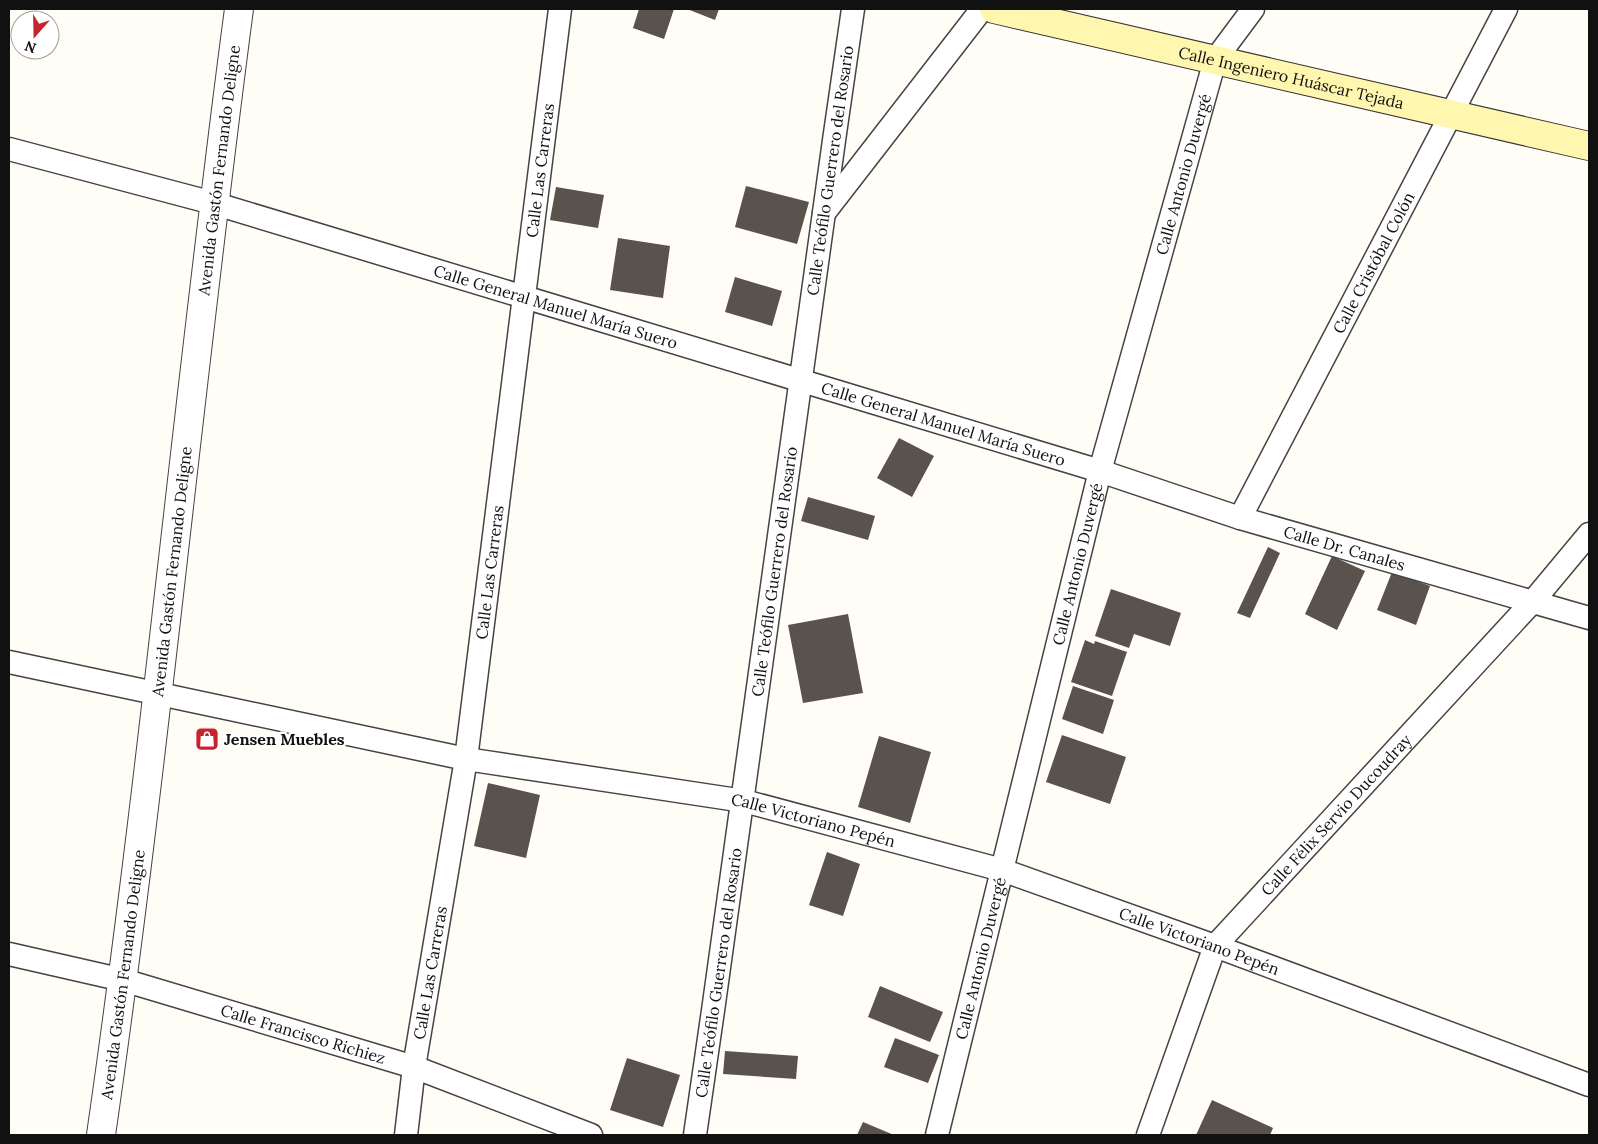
<svg xmlns="http://www.w3.org/2000/svg" width="1598" height="1144" font-family="Lora,serif">
<rect width="100%" height="100%" fill="#fffdf5"/>
<path fill="#5a524d" d="M639 9H674L664 39 633 28Z
M687 9H719L715 20Z
M746 186 809 202 797 244 735 227Z
M556 187 604 195 598 228 550 220Z
M618 238 670 246 663 298 610 290Z
M735 277 782 291 772 326 725 312Z
M899 438 934 456 912 497 877 478Z
M808 497 875 516 868 540 801 521Z
M1268 547 1280 553 1250 618 1237 613Z
M1332 556 1365 571 1337 630 1305 614Z
M1392 572 1430 586 1416 625 1377 610Z
M1111 589 1181 613 1170 646 1134 634 1129 648 1095 636Z
M848 614 863 693 803 703 788 625Z
M1085 640 1094 644 1095 641 1127 652 1112 696 1071 682Z
M1073 686 1114 700 1103 734 1062 719Z
M1062 735 1126 757 1110 804 1046 782Z
M879 736 931 752 910 823 858 807Z
M488 783 540 795 526 858 474 846Z
M827 852 860 864 843 916 809 905Z
M880 986 943 1012 930 1042 868 1017Z
M895 1038 939 1055 928 1083 884 1067Z
M725 1051 798 1056 796 1079 723 1074Z
M627 1058 680 1075 663 1127 610 1110Z
M1212 1100 1273 1128 1270 1135H1196Z
M863 1122 894 1135H857Z"/>
<g fill="none" stroke-linecap="round" stroke-linejoin="round">
<g stroke="#444" stroke-width="25">
<g id="minor">
<path id="s1" d="M9 149 213 203 1100 471 1240 518 1589 618"/>
<path d="M824 213 982 9"/>
<path id="s2" d="M1240 518 1506 9"/>
<path id="s3" d="M9 662 466 759 744 801 1002 870 1215 946 1589 1085"/>
<path id="s4" d="M9 954 123 980 414 1067 591 1135"/>
<path id="s5" d="M406 1135 414 1067 466 759 560 9"/>
<path id="s6" d="M695 1135C750 760 798 384 853 9"/>
<path id="s7" d="M937 1135 1100 471 1215 60 1253 9"/>
<path id="s8" d="M1148 1135 1215 946 1534 600 1589 534"/>
</g>
</g>
<g stroke="#444" stroke-width="30">
<g id="tertiary">
<path id="s9" d="M101 1135C155 761 189 384 239 9"/>
</g>
</g>
<g stroke="#333" stroke-width="30">
<g id="secondary">
<path id="s10" d="M994 9 1589 146"/>
</g>
</g>
<use href="#minor" stroke="#fff" stroke-width="22"/>
<use href="#tertiary" stroke="#fff" stroke-width="28"/>
<use href="#secondary" stroke="#fff6b0" stroke-width="28"/>
</g>
<defs>
<g id="shop-square" transform="scale(1.25)"><rect x="-9" y="-9" width="18" height="18" rx="4" fill="#c4262e" stroke="#fff"/><path d="M-5-2.5h2.3a2.7 3.5 0 0 1 5.4 0H5L5.5 6h-11ZM-1.5-2.5h3a1.5 2.3 0 0 0-3 0Z" fill="#fff"/></g>
</defs>
<g fill-rule="evenodd">
<use href="#shop-square" x="207" y="739"/>
</g>
<g text-anchor="middle" stroke-width="5" stroke-linejoin="round" paint-order="stroke">
<g font-size="16" fill="#111" stroke="#fff">
<text dy="6" stroke="none"><textPath href="#s10" startOffset="305">Calle Ingeniero Huáscar Tejada</textPath></text>
<text dy="6" stroke="none"><textPath href="#s9" startOffset="972">Avenida Gastón Fernando Deligne</textPath></text>
<text dy="6" stroke="none"><textPath href="#s5" startOffset="974">Calle Las Carreras</textPath></text>
<text dy="6" stroke="none"><textPath href="#s6" startOffset="974">Calle Teófilo Guerrero del Rosario</textPath></text>
<text dy="6" stroke="none"><textPath href="#s7" startOffset="992">Calle Antonio Duvergé</textPath></text>
<text dy="6" stroke="none"><textPath href="#s2" startOffset="288">Calle Cristóbal Colón</textPath></text>
<text dy="6" stroke="none"><textPath href="#s1" startOffset="569">Calle General Manuel María Suero</textPath></text>
<text dy="6" stroke="none"><textPath href="#s1" startOffset="974">Calle General Manuel María Suero</textPath></text>
<text dy="6" stroke="none"><textPath href="#s1" startOffset="1394">Calle Dr. Canales</textPath></text>
<text dy="6" stroke="none"><textPath href="#s7" startOffset="588">Calle Antonio Duvergé</textPath></text>
<text dy="6" stroke="none"><textPath href="#s9" startOffset="568">Avenida Gastón Fernando Deligne</textPath></text>
<text dy="6" stroke="none"><textPath href="#s6" startOffset="569">Calle Teófilo Guerrero del Rosario</textPath></text>
<text dy="6" stroke="none"><textPath href="#s5" startOffset="569">Calle Las Carreras</textPath></text>
<text dy="6" stroke="none"><textPath href="#s8" startOffset="379">Calle Félix Servio Ducoudray</textPath></text>
<text dy="6" stroke="none"><textPath href="#s3" startOffset="820">Calle Victoriano Pepén</textPath></text>
<text dy="6" stroke="none"><textPath href="#s3" startOffset="1225">Calle Victoriano Pepén</textPath></text>
<text dy="6" stroke="none"><textPath href="#s7" startOffset="182">Calle Antonio Duvergé</textPath></text>
<text dy="6" stroke="none"><textPath href="#s5" startOffset="164">Calle Las Carreras</textPath></text>
<text dy="6" stroke="none"><textPath href="#s6" startOffset="164">Calle Teófilo Guerrero del Rosario</textPath></text>
<text dy="6" stroke="none"><textPath href="#s9" startOffset="162">Avenida Gastón Fernando Deligne</textPath></text>
<text dy="6" stroke="none"><textPath href="#s4" startOffset="305">Calle Francisco Richiez</textPath></text>
</g>
<g font-size="16" font-weight="bold" fill="#111" stroke="#fff" text-anchor="start">
<text x="224" y="745">Jensen Muebles</text>
</g>
</g>
<rect width="1598" height="1144" fill="none" stroke="#111111" stroke-width="20"/>
<g transform="translate(35 35) rotate(200)"><circle r="24" fill="#ffffff" stroke="#a0a0a0"/>
<path d="M0-4L9 19L0 12L-9 19Z" fill="#c4262e"/>
<text y="-8" font-size="14" font-weight="bold" text-anchor="middle" fill="#111111">N</text>
</g>
</svg>
